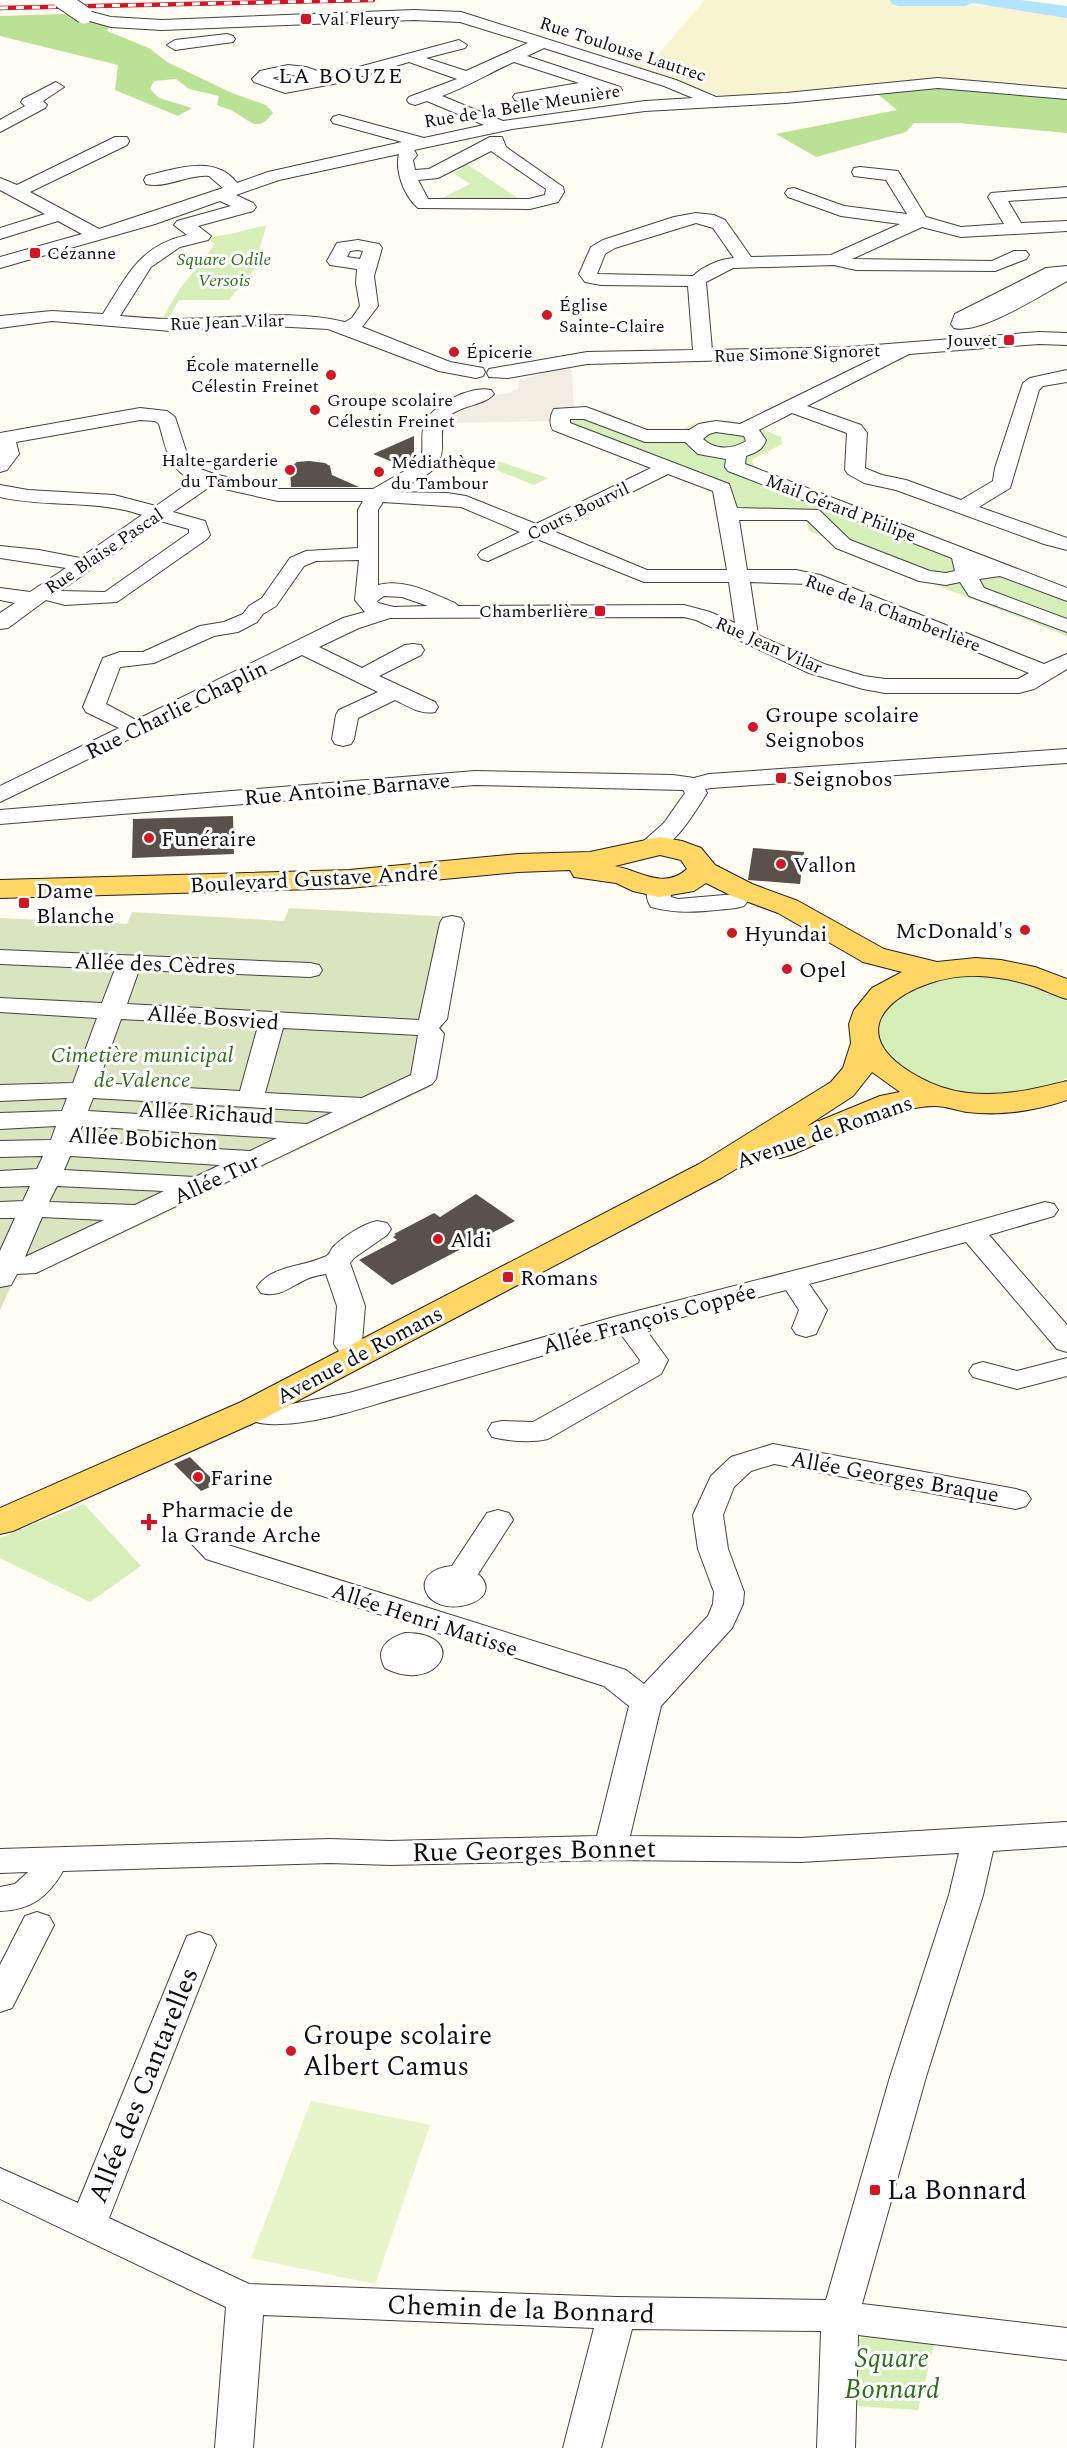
<svg xmlns="http://www.w3.org/2000/svg" width="1067" height="2448" font-family="Spectral,serif">
<rect width="100%" height="100%" fill="#fffcf4"/>
<path fill="#f9f4d0" d="M705 0H890L896 3 1000 6 1067 17V92L833 91 723 97 624 64 656 57Z"/>
<path fill="#d6efb8" d="M464 162 525 203H432L470 184 453 173 462 169 458 165Z
M266 226 254 269 229 300H179L168 319H162L179 290 215 244 205 237C211 236 217 237 224 235 239 233 251 227 266 226Z
M601 410C620 418 652 435 671 434 680 433 688 425 697 423 728 415 753 425 781 437L782 444 753 459 752 462 756 467 1067 592V636L831 544 833 539 809 531 806 517 722 519 716 489 560 430 575 415Z
M495 460 548 478 534 485 494 469Z
M983 974C1014 979 1040 985 1067 1001V1078C1025 1099 960 1104 918 1080 903 1072 891 1057 878 1047L880 1009 896 994 950 975Z
M84 1504 141 1566 90 1602 0 1558V1538Z
M871 2334 934 2345 918 2410 857 2406 859 2340 862 2336Z"/>
<path fill="#b9e295" d="M64 14 109 27 107 31 149 48 167 62 232 93 266 105 273 113C257 133 252 122 236 113 231 109 223 108 217 105L219 96 189 89 176 79 154 81 150 89 159 98 192 108 178 116 115 90 118 65 0 36V16Z
M914 88H978L1067 97V133L958 123H914L906 132 816 157 776 134 897 110 875 92Z"/>
<path fill="#dae5c0" d="M289 908 454 917 463 921 431 1087 67 1260 27 1275 17 1274 0 1310V918L127 924 132 912 284 921Z"/>
<path fill="#e7f5cb" d="M311 2101 430 2125 375 2284 251 2258Z"/>
<path fill="#f2ede0" d="M571 365 575 415 567 421 442 423 465 404 482 397 510 393 518 388 519 380Z"/>
<g fill="none" stroke-linecap="round" stroke-linejoin="round">
<path fill="#b2e3fd" fill-rule="evenodd" d="M890 0H1021L1067 6V18L972 3 965 6H899L892 4Z"/>
</g>
<path fill="#5a514b" d="M414 436V456L405 467 373 454Z
M309 461 325 463 330 466 332 475 359 487H291L290 468 297 462Z
M233 816 234 854 132 858 133 819Z
M753 848 804 852 800 884 748 880Z
M476 1194 515 1221 392 1285 359 1260 397 1240 393 1237 396 1235 394 1234 434 1213 440 1217Z
M190 1457 217 1484 201 1491 174 1464Z"/>
<g fill="none" stroke-linecap="round" stroke-linejoin="round">
<g stroke="#434343" stroke-width="2">
<path id="minor" d="M84 10 111 17 162 20 414 10 461 12 676 80 716 97 786 93 938 78 1067 89V99L938 88 786 103 645 111 512 129 414 150 417 155 413 160 415 170 429 169 490 137H502L506 147 563 187 564 192 558 202 530 209 418 208C403 195 395 170 399 154L279 180 236 195 253 203 256 207 253 211 198 226 211 236 208 240 180 247 151 267 120 316C137 317 154 319 171 319 229 320 288 308 345 322L352 318 360 306 356 283 357 269 330 265 327 261 337 243 358 240 379 244 382 248 374 276 378 306 362 327 450 362 483 368 485 372 483 376 476 378 439 371 328 329 252 325 171 331 52 321 0 328V316L52 311 103 314C127 276 139 246 187 235L174 225 177 221 231 206 220 201 155 224 0 268V257L82 234 58 221 0 239V228L45 214 0 190V178L17 185 115 137H127L129 141 127 145 30 192 99 229 223 188 209 176C188 174 166 189 146 184L144 180 146 176C176 169 215 154 237 183L268 172 402 142 333 123 331 120 333 117 339 115 424 138 484 125 427 101 415 105 409 103 407 100 409 97 457 79 409 62 338 83 285 93 254 82 252 79 260 71 288 65 306 67 329 75 459 40 467 45 465 48 426 58 466 71 528 43 460 22 414 20 162 30 111 27 79 18 76 15ZM544 48 664 86 693 98 645 101 503 121 442 96C467 87 489 73 514 62L579 83 515 94 513 97 515 100 521 102 598 90 614 95 622 90 620 87 527 56ZM288 74 309 79 286 83 272 78ZM491 151 546 189 545 195 529 199H428L418 180 438 178ZM358 250 363 251 360 259 347 257 350 251Z
M227 34 233 36 235 39 233 42 175 50 167 45 175 40Z
M56 82 64 87 43 101 47 105 45 108 0 132V120L25 106 21 102 23 99Z
M860 167 898 171 926 217 961 227 1004 224 988 197 991 193 1067 187V197L1008 201 1021 223 1067 221V231L961 237 922 227 852 259 992 261 1014 251H1026L1029 255 1026 259 995 271 856 270 834 265 733 268 706 282 712 350 850 347 1039 332 1067 333V345L1039 344 909 354 807 406 861 425 867 433 865 468 867 469 882 475 906 480 961 500 993 481 995 468 1023 383 1030 378 1067 370V382L1043 386 1039 390 1010 488 979 507 1067 538V550L1044 544 896 490 864 483 848 474 845 470 847 433 792 413 759 430 766 440C763 450 755 453 746 456L745 464 1067 588V601L1000 576 979 579 984 588 1067 619V632L969 596 960 582 946 585 919 581 836 548 807 520H739L747 570H796L820 575 1044 664 1067 654V669L1034 689 1019 693H885L863 689 809 673 696 620 684 617 390 618 359 628 319 647 362 668 405 645 413 644 421 645 424 650 421 655 379 676 435 702 438 707 435 712C420 715 408 706 395 700L358 718 354 739 351 744 343 746 335 744 332 739 336 715 339 710 378 692 302 655 0 802V786L119 728 86 712 83 707 103 658 120 652H143L200 626 224 622 243 614 249 606 262 598 290 558 306 551 358 548V510L363 501H278L211 486 173 512 205 521 210 535 207 539 117 602 65 605 46 600 8 628 0 629V613L15 603 0 600V588L30 592 66 568 0 558V546L39 550 80 558 142 515C96 499 47 508 0 497V485L28 490 114 495 156 506 193 480C168 470 166 447 159 424L155 421 140 420 16 442 19 454 7 470 0 472V433L140 408 167 411 175 417 189 460 198 468 214 474 278 489H373L420 462C425 450 420 437 424 425 430 405 472 385 491 390L494 394C485 406 457 405 445 420 441 427 442 436 442 443 444 474 417 479 394 492L447 493 466 496 536 524 651 468 553 430C549 424 550 415 554 409L586 407 647 430H689L699 424 716 421 740 424 879 356 587 364 508 378 489 377 487 373 489 369 587 352 693 350 688 286 601 285 585 282 579 274 591 247 603 240 674 217 696 213 714 215 725 220 751 257 831 255 900 224 841 216 788 197 785 193 788 189 794 188 844 206 907 214 886 180 854 176 852 172 854 168ZM696 223 713 228 734 258C720 259 703 266 693 276L597 274 605 254 615 248ZM570 419H584L645 442H685L698 454 726 459 725 467 728 471 952 558 955 571 946 573 930 571 850 540 819 510 737 508 729 484 570 423ZM716 432 744 436 746 441C732 450 715 450 703 439L709 434ZM668 474 713 491 727 570H647L553 531ZM383 502 461 507 520 532 481 551 478 555 481 559 488 561 537 539 644 582H729L735 623 710 612 684 605 458 606 455 603C431 593 405 578 378 585V510ZM160 521 189 529V533L105 592 60 591ZM359 560 355 600 365 612 343 618 136 720 106 704 120 667 154 663 214 636 238 632 257 622 263 614 276 606 304 566 316 561ZM750 582 808 584 1029 673 1018 679H885L864 676 824 664 758 635ZM384 596 402 597 428 606 394 607 378 603 377 601Z
M1067 266V281C1041 295 980 335 954 328L951 324 955 314 1046 268Z
M1067 749V763L711 788 705 789 707 793C694 813 669 859 641 852L637 847 664 823 685 793 683 790 475 785 0 824V810L475 771 673 775 694 778 709 774Z
M658 881 666 883 670 888 671 897 678 899 736 894 744 896 748 901 744 906 736 908C705 911 682 915 651 907 646 900 645 890 650 883Z
M452 916 461 918 464 923 447 1019 439 1028 444 1034 436 1079 432 1084 36 1273 17 1274 11 1285 0 1287V1251L15 1218H0V1202L23 1201 30 1186 0 1187V1171L37 1169 43 1156 0 1157V1141L51 1140 56 1126 0 1129V1113L62 1111 67 1098 0 1101V1085L73 1083 97 1018 0 1012V998L102 1003 115 969 0 964V950L310 963 319 965 322 970 319 975 310 977 139 970 127 1004 419 1020 440 923 443 918ZM121 1019 258 1026 240 1091 98 1083ZM283 1028 418 1035 411 1075 362 1098 265 1093ZM93 1098 333 1112 307 1124 88 1111ZM82 1126 277 1138 250 1151 76 1141ZM70 1156 220 1165 195 1177 64 1170ZM57 1186 164 1191 135 1205 49 1202ZM42 1217 104 1220 25 1257Z
M1045 1202 1054 1204 1058 1210 1054 1216 989 1235 1067 1325V1352L1057 1349 966 1242 809 1284 827 1310 816 1334 806 1337 796 1334 792 1328 799 1310 786 1290 644 1327 668 1360 661 1374 548 1439C531 1443 509 1441 492 1437L488 1430 492 1423 502 1421 533 1422 639 1363 640 1360 620 1333C548 1354 476 1375 404 1396 364 1407 322 1423 280 1424 265 1425 247 1423 239 1410L243 1403 253 1401 267 1405 281 1406 349 1393 614 1317 878 1249Z
M377 1221 387 1223 391 1229 387 1235 354 1258 350 1263 365 1306 362 1342 372 1355 368 1361C351 1366 343 1358 334 1344L337 1306 326 1274C320 1275 313 1276 307 1279 291 1286 280 1298 261 1293L257 1287C272 1265 303 1267 324 1257 329 1256 330 1251 333 1247 344 1236 363 1224 377 1221Z
M1067 1358V1376L1017 1389 973 1377 969 1371 973 1365 983 1362 1017 1371Z
M773 1444 1016 1489 1026 1492 1031 1499 1026 1506 1016 1509 774 1464 751 1471 734 1487 723 1515 728 1549 744 1592 743 1604 732 1628 661 1706 630 1836 800 1838 1067 1822V1846L993 1851 983 1895 926 2077 862 2304 1067 2328V2360L858 2335 855 2448H817L821 2331 632 2329 601 2448H563L594 2328 263 2315 253 2448H215L226 2307 0 2199V2168L78 2203 187 1936 199 1932 211 1936 216 1945 109 2218 249 2284 617 2297 826 2300 890 2077 949 1895 959 1853 800 1862 611 1860 390 1865 330 1863 63 1871C48 1897 31 1910 0 1911V1887L15 1884 28 1872 0 1873V1849L330 1839 390 1841 597 1836 629 1706 604 1686 206 1559 187 1539 191 1532C208 1527 215 1534 228 1545L626 1670 644 1684 708 1616 713 1604 714 1592 698 1549 693 1515 711 1476 731 1457Z
M498 1510 509 1513 513 1520 478 1574C484 1579 488 1586 484 1594 480 1600 475 1602 469 1604 424 1618 405 1570 452 1566L487 1513Z
M405 1633C472 1633 439 1696 385 1668 374 1649 388 1638 405 1633Z
M37 1912 49 1916 54 1925 12 2008 0 2012V1965L25 1916Z"/>
</g>
<g stroke="#212121" stroke-width="2">
<path id="major" d="M660 837 682 841 701 848 715 865 752 884 798 901 884 949 937 962 976 958 1001 960 1035 967 1067 979V999C1055 996 1045 990 1033 986 1015 980 998 977 979 976 915 973 826 1025 917 1076 933 1085 950 1091 968 1093 1003 1097 1034 1089 1067 1081V1100C1035 1111 1000 1116 967 1112 956 1110 945 1106 935 1106 892 1106 832 1138 791 1155L780 1158 769 1155 766 1151 721 1178 265 1418 13 1531 0 1534V1508L241 1402 699 1164 831 1082 843 1068 851 1043 849 1024 854 1010 872 988 902 972 863 962 778 913 732 896 706 883 694 891 659 897 633 891 616 883 574 877 570 870 518 872 349 888 0 898V880L349 870 518 854 590 852ZM660 855 681 860 687 869C664 890 640 871 615 866ZM872 1072 900 1092 880 1096 807 1126 853 1096Z"/>
</g>
<use href="#minor" fill="#fff" fill-rule="evenodd"/>
<use href="#major" fill="#ffd564" fill-rule="evenodd"/>
<g stroke="#d11725" stroke-width="4.5">
<path id="rail" d="M0 8 373 0"/>
</g>
<use href="#rail" stroke="#fff" stroke-width="3" stroke-dasharray="8" stroke-linecap="butt"/>
<g stroke="#434343" stroke-width="19" stroke-linecap="butt">
<path id="minor-bridge" d="M62 0 84 15"/>
</g>
<use href="#minor-bridge" stroke="#fff" stroke-width="17"/>
</g>
<g fill="#d11725" stroke="#fff" stroke-width="2">
<rect x="300" y="13" width="12" height="12" rx="3"/>
<rect x="29" y="247" width="12" height="12" rx="3"/>
<circle cx="547" cy="315" r="6"/>
<rect x="1003" y="334" width="12" height="12" rx="3"/>
<circle cx="454" cy="352" r="6"/>
<circle cx="331" cy="375" r="6"/>
<circle cx="315" cy="410" r="6"/>
<circle cx="290" cy="470" r="6"/>
<circle cx="379" cy="472" r="6"/>
<rect x="594" y="605" width="12" height="12" rx="3"/>
<circle cx="753" cy="727" r="6"/>
<rect x="775" y="772" width="12" height="12" rx="3"/>
<circle cx="149" cy="838" r="6"/>
<circle cx="781" cy="864" r="6"/>
<rect x="18" y="897" width="12" height="12" rx="3"/>
<circle cx="1025" cy="930" r="6"/>
<circle cx="732" cy="933" r="6"/>
<circle cx="787" cy="969" r="6"/>
<circle cx="438" cy="1239" r="6"/>
<rect x="502" y="1271" width="12" height="12" rx="3"/>
<circle cx="198" cy="1477" r="6"/>
<path d="M146 1513h6v6h6v6h-6v6h-6v-6h-6v-6h6z"/>
<circle cx="291" cy="2051" r="6"/>
<rect x="869" y="2184" width="12" height="12" rx="3"/>
</g>
<g text-anchor="middle" stroke-width="6" stroke-linejoin="round" paint-order="stroke">
<g font-size="18" fill="#101010" stroke="#fff" text-anchor="start">
<text x="318" y="25">Val Fleury</text>
<text x="47" y="259">Cézanne</text>
<text x="559" y="311">Église<tspan x="559" dy="21">Sainte-Claire</tspan></text>
<text x="997" y="346" text-anchor="end">Jouvet</text>
<text x="466" y="358">Épicerie</text>
<text x="319" y="371" text-anchor="end">École maternelle<tspan x="319" dy="21">Célestin Freinet</tspan></text>
<text x="327" y="406">Groupe scolaire<tspan x="327" dy="21">Célestin Freinet</tspan></text>
<text x="278" y="466" text-anchor="end">Halte-garderie<tspan x="278" dy="21">du Tambour</tspan></text>
<text x="391" y="468">Médiathèque<tspan x="391" dy="21">du Tambour</tspan></text>
<text x="588" y="617" text-anchor="end">Chamberlière</text>
</g>
<g font-size="18" fill="#101010" stroke="#fff">
<text transform="translate(623 49) rotate(18)" y="6">Rue Toulouse Lautrec</text>
<text transform="translate(522 106) rotate(-9)" y="6">Rue de la Belle Meunière</text>
<text transform="translate(227 322) rotate(-2)" y="6">Rue Jean Vilar</text>
<text transform="translate(797 353) rotate(-2)" y="6">Rue Simone Signoret</text>
<text transform="translate(841 508) rotate(21)" y="6">Mail Gérard Philipe</text>
<text transform="translate(578 511) rotate(-26)" y="6">Cours Bourvil</text>
<text transform="translate(104 551) rotate(-34)" y="6">Rue Blaise Pascal</text>
<text transform="translate(893 613) rotate(21)" y="6">Rue de la Chamberlière</text>
<text transform="translate(769 645) rotate(24)" y="6">Rue Jean Vilar</text>
</g>
<g font-size="18" font-style="italic" fill="#2c7118" stroke="#fff">
<text x="224" y="265">Square Odile<tspan x="224" dy="21">Versois</tspan></text>
</g>
<g font-size="22" letter-spacing="1.5" fill="#101010" stroke="#fff">
<text x="341" y="83">LA BOUZE</text>
</g>
<g font-size="22" fill="#101010" stroke="#fff">
<text transform="translate(176 709) rotate(-26)" y="8">Rue Charlie Chaplin</text>
<text transform="translate(347 788) rotate(-5)" y="8">Rue Antoine Barnave</text>
<text transform="translate(314 878) rotate(-3)" y="8">Boulevard Gustave André</text>
<text transform="translate(155 963) rotate(2)" y="8">Allée des Cèdres</text>
<text transform="translate(213 1017) rotate(4)" y="8">Allée Bosvied</text>
<text transform="translate(206 1112) rotate(3)" y="8">Allée Richaud</text>
<text transform="translate(824 1131) rotate(-19)" y="8">Avenue de Romans</text>
<text transform="translate(143 1138) rotate(3)" y="8">Allée Bobichon</text>
<text transform="translate(216 1178) rotate(-25)" y="8">Allée Tur</text>
<text transform="translate(649 1318) rotate(-15)" y="8">Allée François Coppée</text>
<text transform="translate(359 1354) rotate(-28)" y="8">Avenue de Romans</text>
<text transform="translate(895 1476) rotate(10)" y="8">Allée Georges Braque</text>
<text transform="translate(425 1619) rotate(18)" y="8">Allée Henri Matisse</text>
</g>
<g font-size="22" fill="#101010" stroke="#fff" text-anchor="start">
<text x="765" y="722">Groupe scolaire<tspan x="765" dy="25">Seignobos</tspan></text>
<text x="793" y="786">Seignobos</text>
<text x="161" y="846">Funéraire</text>
<text x="793" y="872">Vallon</text>
<text x="36" y="898">Dame<tspan x="36" dy="25">Blanche</tspan></text>
<text x="1013" y="938" text-anchor="end">McDonald's</text>
<text x="744" y="941">Hyundai</text>
<text x="799" y="977">Opel</text>
<text x="450" y="1247">Aldi</text>
<text x="520" y="1285">Romans</text>
<text x="210" y="1485">Farine</text>
<text x="161" y="1517">Pharmacie de<tspan x="161" dy="25">la Grande Arche</tspan></text>
</g>
<g font-size="22" font-style="italic" fill="#2c7118" stroke="#fff">
<text x="142" y="1062">Cimetière municipal<tspan x="142" dy="25">de Valence</tspan></text>
</g>
<g font-size="27" fill="#101010" stroke="#fff">
<text transform="translate(534 1850) rotate(-1)" y="9">Rue Georges Bonnet</text>
<text transform="translate(143 2085) rotate(-68)" y="9">Allée des Cantarelles</text>
<text transform="translate(521 2309) rotate(2)" y="9">Chemin de la Bonnard</text>
</g>
<g font-size="27" fill="#101010" stroke="#fff" text-anchor="start">
<text x="303" y="2044">Groupe scolaire<tspan x="303" dy="31">Albert Camus</tspan></text>
<text x="887" y="2199">La Bonnard</text>
</g>
<g font-size="27" font-style="italic" fill="#2c7118" stroke="#fff">
<text x="892" y="2367">Square<tspan x="892" dy="31">Bonnard</tspan></text>
</g>
</g>
</svg>
